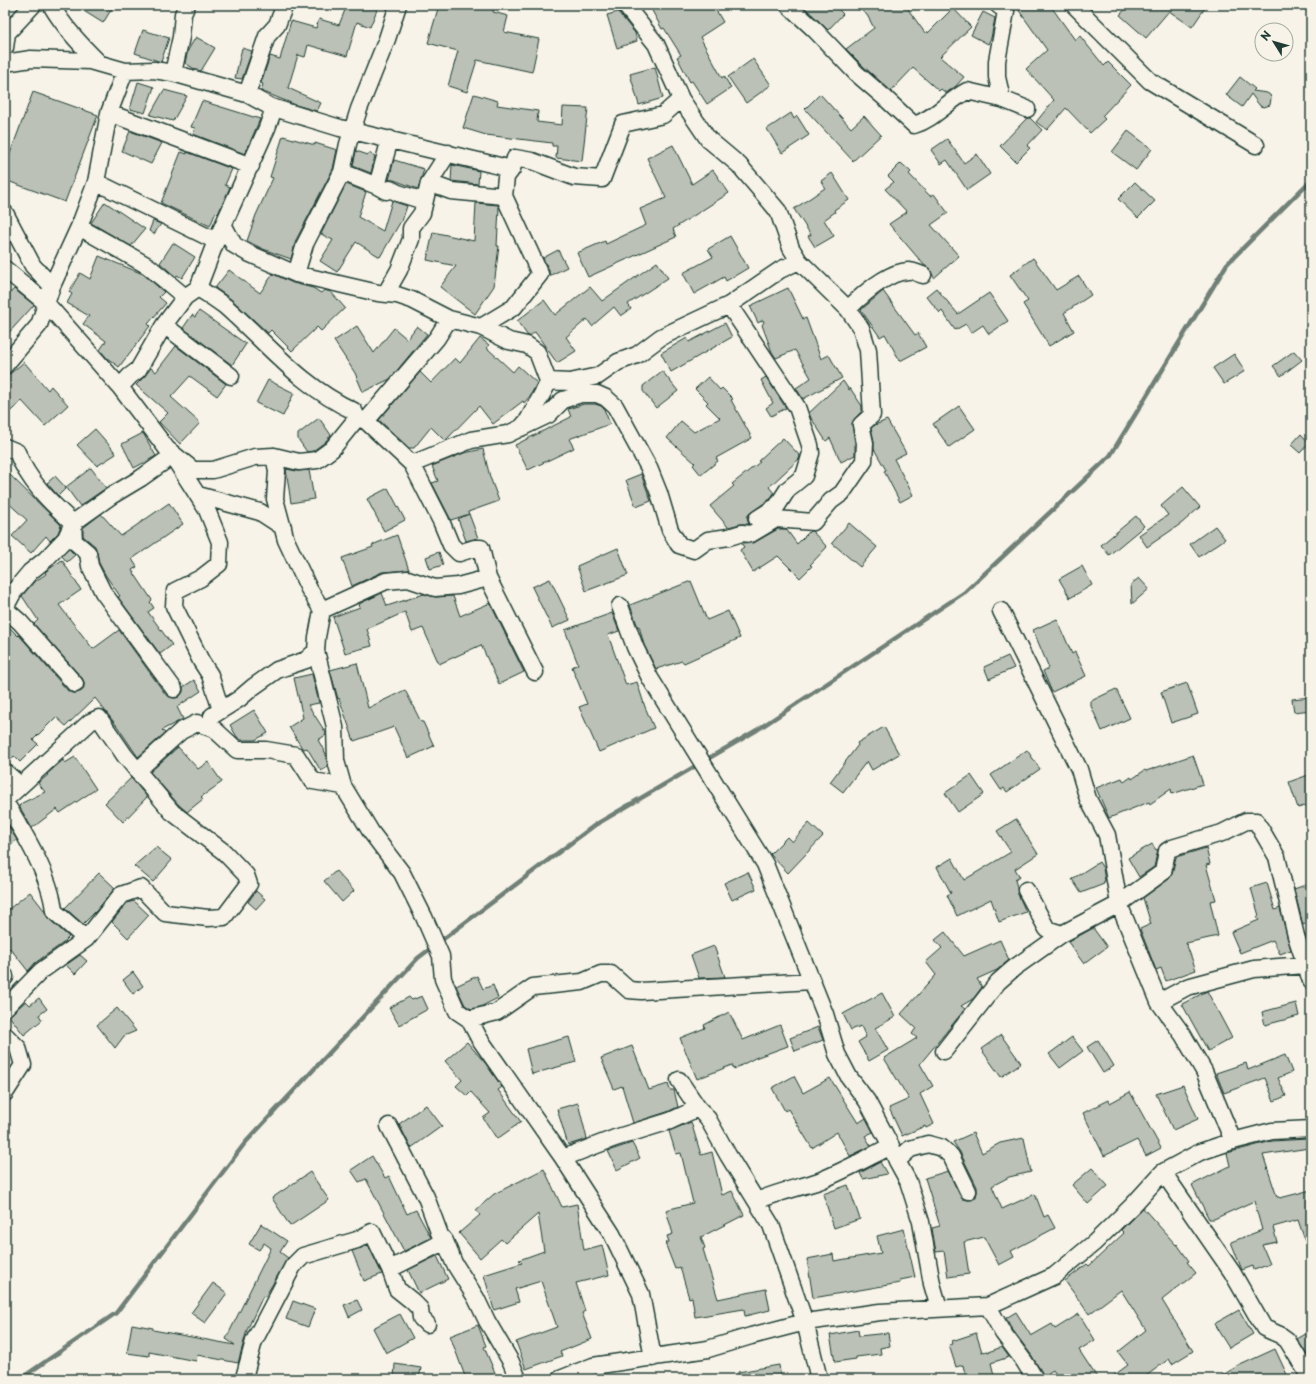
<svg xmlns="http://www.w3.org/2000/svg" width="1316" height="1384" font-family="'Playpen Sans',sans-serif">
<rect width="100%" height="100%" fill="#f7f3e8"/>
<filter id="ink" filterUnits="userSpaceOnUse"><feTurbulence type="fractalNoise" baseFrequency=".025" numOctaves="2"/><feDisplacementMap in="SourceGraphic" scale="8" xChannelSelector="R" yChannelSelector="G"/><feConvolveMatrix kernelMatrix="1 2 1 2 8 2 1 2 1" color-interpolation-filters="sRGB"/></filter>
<g filter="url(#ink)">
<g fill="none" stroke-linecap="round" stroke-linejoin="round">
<path stroke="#6f8077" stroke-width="4.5" d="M20 1379 116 1313 245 1143 418 958 595 825 757 730 965 592 1110 456 1227 264 1311 180"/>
</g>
<path fill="#bbc1b6" stroke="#1f3d34" d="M74 5H114L103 23Z
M347 5H379L370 27 357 22 347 56 308 45 305 57 298 55 288 88 321 103 317 111 296 105 261 91 263 84 261 83 270 56 280 59 291 21 316 28 319 19 339 25Z
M439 5H494L493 12 508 16 504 32 539 39 532 72 477 60 467 92 448 86 458 51 428 43Z
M649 5H713L723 22 700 37 722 78 724 76 731 88 707 104 692 81 690 82 677 57 681 55 664 28 662 29Z
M802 5H834L843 14 828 30Z
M855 5H905L925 33 927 31 928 33 953 8 971 27 940 57 964 77 956 86 946 93 941 89 939 91 913 68 891 91 863 66 846 49 874 28 867 15Z
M1015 5H1050L1075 40 1080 36 1104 66 1108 62 1131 85 1102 116 1105 119 1090 133 1066 108 1047 130 1036 122 1054 100 1026 69 1047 50Z
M1129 5H1207L1192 27 1169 11 1146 38 1120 15Z
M618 12 635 33 637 41 617 48 607 15Z
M983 12 995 18 991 38 988 44 971 35Z
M143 30 169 38 161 62 135 53Z
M196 37 215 48 201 71 196 70 185 63 188 50Z
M242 48 252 51 242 79 235 78Z
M753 59 771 85 746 103 728 77Z
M655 67 663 98 639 105 630 74Z
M1240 77 1255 89 1253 91 1267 93 1270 95 1271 98 1270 105 1264 107 1260 106 1251 94 1242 107 1226 95Z
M138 82 154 87 145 113 130 109Z
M164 90 187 96 173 121 150 115Z
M33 92 98 115 65 202 5 180V167Z
M474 94 498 101 497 105 538 111 537 122 562 125 563 107 588 108 582 161 556 158 557 146H552V143L486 135 463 128Z
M820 94 851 128 864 116 881 135 853 161 805 109Z
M202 101 260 119 245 154 193 134 195 128 191 127Z
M791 113 794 119 797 116 809 135 782 153 767 129Z
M1027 118H1030L1042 130 1027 146 1030 148 1016 162 1000 146Z
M130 131 162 143 151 164 122 151Z
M1128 131 1152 149 1136 170 1112 152Z
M283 136 315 145V143L337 150 333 169 296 240 291 259 263 249 247 241 256 215 273 178 270 177Z
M947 139 964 163 977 154 990 174 967 190 947 160 941 164 931 150Z
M673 145 692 184 713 170 729 193 673 229 676 237 588 277 577 253 605 241 606 244 646 225 640 209 666 198 647 158Z
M356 151 368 155 369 153 375 156 371 173 353 166Z
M181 152 187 154V152L232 169 225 185 230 187 218 214 216 212 210 226 161 203Z
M394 160 424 169 418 189 394 180H389Z
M901 163 911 172 909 174 930 196 934 194 948 213 931 225 959 256 934 278 930 269 924 265 889 224 907 212 885 189 894 182 888 176Z
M452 165 479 171 478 184 451 181Z
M832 173 849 200 834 210 835 212 824 220 834 236 815 247 808 236 811 235 794 209 825 188 821 181Z
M1135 182 1155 201 1138 218 1118 199Z
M346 184 366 192 358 217 383 231 392 201 407 206 402 221H401L380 257 356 242 337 272 320 261 333 240 321 234Z
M105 202 145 229 131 246 91 223Z
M476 203 498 205 499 208 497 246H499L494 286 475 314 440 287 456 266 427 260 433 232 474 241Z
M153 221 161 224 154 234 149 231Z
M730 236 748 268 726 281 724 277 694 294 683 273 713 257 708 249Z
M173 243 195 257 182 278 177 275 176 277 160 263Z
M558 250 567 267 549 276V270L543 258Z
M99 256 143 274 164 292 159 297 166 303 148 324 150 326 119 367 107 358 100 350 106 341 83 324 89 316 67 303 72 294 69 292 80 273 90 279Z
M1033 258 1056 290 1079 276 1091 295 1064 313 1074 331 1049 346 1023 304 1028 301 1010 275Z
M657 262 668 278 628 304 631 309 621 316 614 307 592 326 587 319 566 337 576 351 557 363 535 332 530 336H528L517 321 544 300 555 315 590 287 602 301Z
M229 270 260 293 273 274 293 283 313 288 321 293 324 290 331 292 345 308 321 331 317 327 292 351 271 330 268 333 232 300 215 288Z
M788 288 803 319 806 318 821 359 829 355 842 378 803 399 796 388 811 378 795 350 776 358 772 352 762 325 764 322 763 320 758 323 750 306Z
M936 288 958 314 989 293 1008 321 989 334 983 325 971 333 966 324 955 330 942 311 940 313 926 296Z
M14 289 34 305 5 337V298Z
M883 291 915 335 918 333 926 347 900 361 885 334 880 337 861 310Z
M199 311 246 344 232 365 183 328 192 315 195 317Z
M725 323 732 337 671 372 661 353 687 338 689 342Z
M357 326 374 353 394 328 407 339 417 326 427 334 390 379 363 392 355 373 334 341Z
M480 338 489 345 487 348 513 372 518 366 537 383 530 396 524 403 523 401 493 424 479 406 445 441 431 427 414 448H409L379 420 420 372 431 383 455 358 460 363Z
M176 346 226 384 217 396 190 376 171 397 200 423 180 444 159 422 168 413 136 385 144 377 151 368 156 372Z
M1294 351 1302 360 1281 376 1273 366Z
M1234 354 1245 371 1224 384 1213 368Z
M24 362 48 390 51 386 68 405 45 426 22 401 5 416V378Z
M662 371 678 391 656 408 643 391V386Z
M708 377 720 390 722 388 733 399 731 400 752 438 716 458 718 461 701 475 693 465 695 463 667 438 681 421 694 432 720 418 706 404 708 402 695 389Z
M766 377 786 408 771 416 766 408 773 403 761 380Z
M268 380 294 393 283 416 256 403Z
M843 381 849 390 850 388 862 406V411L855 418 852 423 855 444V455L841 462 830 438 826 441 811 418 809 413Z
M584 404H595L601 406 604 409 610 424 569 439 574 448 528 470 515 445 571 417 568 409Z
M959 406 975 429 949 447 933 424Z
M319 418 331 435 325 442 313 451 307 452 298 439V434Z
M887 420 906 453 894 459 913 495 900 502 884 471 886 470 874 449V441L871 428 875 425Z
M95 429 111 447 116 454 97 466 77 445Z
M143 433 156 456 134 468 122 444Z
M1301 434 1309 443 1300 453 1291 445Z
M783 438 800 456 799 459 769 487 774 493 770 499 749 514 747 517 749 524H740L728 527 710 506 734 486 732 484 760 462 758 461Z
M483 449 490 477 499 501 468 512 469 514 451 520 432 483 438 481 432 466 464 453Z
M91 468 106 488 80 506 66 487Z
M286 469 297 471 309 470 314 499 291 503Z
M5 470 61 525 58 533 50 541 46 536 31 553 12 536 27 520 5 500Z
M641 474 651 501 636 507 626 480Z
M55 476 66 488 58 496 47 483Z
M1183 487 1200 507 1182 523 1147 547 1139 535 1168 515 1161 506Z
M388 488 405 520 384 531 367 499Z
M169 503 183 524 132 559 137 567 132 570 152 600 150 602 154 608 148 612 172 645 160 654 118 597 120 596 106 576 99 563 97 552 95 546 83 536V528L101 514 121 536Z
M469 514 478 538 466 541 458 519Z
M1136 516 1144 526 1109 555 1101 545Z
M849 523 877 547 860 567 832 543Z
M1215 526 1225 539 1199 557 1190 544Z
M778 529H786L797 544 810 531H812L827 547 810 565 812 566 800 578 778 556 753 572 740 550 744 547 741 543 755 542Z
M397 535 409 570 382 572 352 586 342 558 373 547 372 545Z
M618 548 628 575 586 591 577 566Z
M69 549 75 555 67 562 62 556Z
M439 552 443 565 430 569 426 557Z
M62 560 81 590 59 605 93 649 119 630 166 695 170 697 175 698 179 697 183 692V687L194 680 201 691 177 707 183 719 162 730 165 733 138 757 117 726 95 698 66 726 56 717 33 740 38 744 20 762 14 756 8 763H5V623L18 636 19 635 68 691 72 693H77L82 691 84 687V682L82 678 34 624 38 620 22 596 34 582 46 574 45 572Z
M1082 566 1092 585 1070 598 1059 579Z
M1139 578 1149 589 1132 604 1131 584Z
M550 579 570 620 552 628 532 587Z
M691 581 707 620 728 611 740 638 684 663 682 661 656 669 644 645 639 626 638 627 630 605Z
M382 593 387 606 424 594 436 597 453 596 460 616 490 603 524 672 499 684 481 645 439 664 423 628 412 632 405 612 367 629 372 646 345 653 333 617 360 607 359 604Z
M612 613 619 631 608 635 626 685 637 682 645 707 654 728 599 752 579 707 587 704 572 667 578 664 565 630Z
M1057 619 1072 654 1075 652 1086 676 1052 692 1043 671 1049 668 1033 630Z
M1008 656 1014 668 989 679 984 667Z
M357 663 368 708 405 690 421 722H423L434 746 408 758 394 727 354 741 339 698 338 699 330 670Z
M312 674 319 703 308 705 326 733V735L318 740 326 754 328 767 321 771 307 748 304 749 302 748 289 727 303 718 294 678Z
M1187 683 1198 714 1171 723 1161 692Z
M1116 689 1130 718 1102 731 1091 706V701Z
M1311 697V710L1294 712 1292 699Z
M254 710 268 733 255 740H241L237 737 230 725Z
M884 727 899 754 872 770 867 761 843 792 830 782 858 745 857 743Z
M178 747 198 769 208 762 222 782 201 797 203 799 187 812 179 805 150 772Z
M1027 750 1040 769 1007 792 1004 788 1001 790 991 775Z
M1193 755 1203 784 1172 794 1171 789 1150 804 1149 802 1109 818 1096 788 1122 778 1124 782 1131 777 1132 779 1145 770 1146 771Z
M75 757 96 789 60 813 57 809 32 828 19 806 22 803 45 792 38 783 48 775 47 774 63 760 65 763Z
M1311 774V804L1298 808 1289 782Z
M971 775 984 794 958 812 945 793Z
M131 778 147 797 123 822 105 803Z
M1016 819 1038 854 1015 869 1020 877 1015 880 1017 887 1018 894 1026 912 999 922 991 899 957 916 947 895 951 893 937 867 952 858 964 880 1011 852 997 831Z
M5 821 17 840 5 848Z
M809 823 823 836 788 873 770 854 787 837 792 842Z
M1152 844 1156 850 1158 849 1154 867 1139 877 1128 858Z
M156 847 172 860 153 882 134 866Z
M1206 848 1210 864 1206 865 1216 900 1210 901 1218 936 1186 943 1196 970 1166 981 1161 968 1156 970 1140 929 1151 924 1143 898 1169 879 1172 874 1176 857Z
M1099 862 1103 868 1105 881 1103 882 1104 884 1081 893 1072 879Z
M336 871 354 891 342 902 324 881Z
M748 872 756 889 732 900 724 883Z
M99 873 115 888 98 909 83 924 65 908Z
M1267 883 1275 910 1280 908 1291 950 1280 954 1273 940 1240 953 1231 932 1259 920 1257 917 1259 916 1251 888Z
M1311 883V931H1310L1307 923 1303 925 1294 889Z
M256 891 265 899 256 909 248 902Z
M30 892 44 910 48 918 69 937 65 941H66L35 963 28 971 10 948 5 952V912Z
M134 901 149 915 128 938 112 922 127 903Z
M1093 928 1107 947 1084 964 1068 942Z
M945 932 964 956 1000 940 1009 960 997 970 977 979 982 987 973 999 961 1006 965 1009 920 1064 933 1086 920 1094 934 1124 926 1128 925 1126 902 1136 889 1108 909 1099 884 1058 917 1038 912 1034 916 1028 901 1014 936 975 926 962 942 948 935 940Z
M714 946 725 977 699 978 691 955Z
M80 955 87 961 75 974 66 965Z
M133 972 143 986 133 994 123 980Z
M477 976 483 989 493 985 498 998 480 1007 471 1009 465 1005 456 986Z
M1207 991 1232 1038 1208 1051 1182 1004Z
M882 993 895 1017 875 1028 888 1050 869 1061 858 1042 866 1037 861 1026 851 1030 843 1014Z
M422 996 428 1009 399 1025 389 1008 409 997 412 1000Z
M39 998 47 1009 39 1015 42 1020 24 1035 9 1016 26 1001 30 1005Z
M1296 1003 1299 1016 1265 1025 1262 1012Z
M117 1008 136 1031 124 1036 115 1048 97 1025Z
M729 1012 743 1040 780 1025 788 1046 755 1058 734 1069 732 1065 697 1079 680 1038 705 1028 704 1025Z
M818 1027 823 1040 795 1051 790 1038Z
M1001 1035 1021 1063 1001 1077 981 1049Z
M569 1037 576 1062 532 1074 526 1049Z
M1072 1037 1083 1051 1060 1068 1049 1054Z
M1098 1040 1114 1066 1103 1073 1087 1047Z
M467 1042 486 1064 502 1087 498 1090 521 1122 497 1139 483 1118 490 1113 471 1092 467 1096 456 1086 462 1080 445 1061Z
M632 1046 649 1090 668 1084 670 1090H674L678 1107 667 1112 633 1123 622 1086 614 1089 601 1058Z
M1285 1055 1292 1072 1278 1078 1286 1096 1274 1101 1265 1078 1224 1093 1216 1073 1246 1063 1248 1070Z
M794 1076 803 1093 830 1078 858 1123 866 1118 873 1132 865 1136 871 1146 850 1156 837 1132 812 1148 788 1109 785 1111 772 1088Z
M1183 1085 1198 1119 1173 1130 1156 1094Z
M1130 1092 1161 1148 1146 1156 1137 1140 1104 1156 1083 1113 1109 1100 1110 1103Z
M578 1103 587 1139 568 1145 557 1109Z
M426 1105 442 1126 411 1148 399 1124Z
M691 1122 701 1155 712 1152 722 1195 732 1191 744 1215 701 1237 705 1248 703 1249 718 1299 766 1289 770 1310 745 1316 744 1309 695 1317 692 1297 689 1298 680 1267 675 1269 665 1243 669 1242 667 1236 673 1234 666 1210 693 1203 681 1153 676 1154 669 1131Z
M973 1133 982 1153 1000 1143 1024 1138 1031 1172 1009 1177 992 1186 1002 1209 1035 1194 1044 1217 1048 1215 1055 1228 1011 1251 1014 1257 999 1265 984 1237 964 1242 969 1274 948 1277 944 1251 936 1252 932 1228 940 1226 925 1178 948 1171 962 1199 968 1200H972L976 1197 977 1192V1187L960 1152 953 1142Z
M1308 1139 1309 1148 1263 1155 1277 1197H1279L1280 1198 1311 1190V1251L1309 1252 1298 1220 1273 1227 1277 1242 1262 1245 1270 1264 1254 1270 1253 1266 1242 1270 1231 1242 1262 1230 1254 1201 1214 1219H1209L1192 1185 1230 1166 1227 1153 1272 1141Z
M632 1143 640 1158 617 1170 608 1151Z
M372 1156 385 1178 389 1176 407 1214 416 1210 431 1238 404 1251 366 1179 359 1182 351 1170Z
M880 1162 887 1174 863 1179 860 1173Z
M1092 1168 1108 1186 1088 1204 1072 1185Z
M544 1169 562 1207 577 1204 584 1250 602 1245 609 1275 576 1283 585 1311 582 1313 592 1339 560 1352 562 1356 526 1369 516 1342 557 1327 541 1281 515 1289 519 1302 494 1310 484 1275 522 1263 519 1260 544 1251 538 1214 505 1243 501 1239 480 1258 459 1233 480 1215 476 1210 494 1194Z
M310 1172 329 1200 290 1226 272 1198Z
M848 1185 860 1219 834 1228 823 1194Z
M1143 1208 1176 1245 1177 1244 1189 1261 1187 1262 1196 1273 1162 1300 1193 1351 1172 1364 1169 1359 1142 1379H1109L1128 1365 1118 1352 1146 1330 1121 1290 1089 1314 1065 1281 1087 1264 1089 1266 1124 1233 1121 1230Z
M261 1224 287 1241 280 1252 288 1258 265 1297 263 1296 247 1330 238 1363 197 1355 196 1361 149 1352V1356L127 1353 132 1324 153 1328V1330L235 1345 226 1339 271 1248 264 1243 259 1250 249 1244Z
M904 1229 915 1277 900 1280V1283L813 1298 807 1259 833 1254 834 1261 881 1253 877 1236Z
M368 1245 382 1274 364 1281 352 1251Z
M437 1256 448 1279 419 1293 408 1270Z
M213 1283 227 1293 205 1323 191 1313Z
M357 1300 362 1310 349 1317 344 1305Z
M293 1301 315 1309 308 1327 286 1319Z
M1239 1310 1253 1334 1229 1348 1214 1324Z
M1016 1312 1031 1336 1052 1324 1055 1329 1079 1314 1095 1340 1079 1350 1098 1379H1059L1053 1370 1044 1376 1032 1356 1012 1329 1006 1318Z
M400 1314 413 1338 386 1353 373 1328Z
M478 1325 486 1346 484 1347 496 1375 487 1379H466L450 1336Z
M858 1330 859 1336 888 1333 890 1346 880 1348 881 1354 856 1357V1359L835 1362 830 1335Z
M1311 1331V1361L1297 1339Z
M976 1333 982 1352 987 1351 988 1352 1002 1347 1009 1357 991 1363 995 1379H966L963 1365 956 1367 949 1345 953 1344 952 1341Z
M1275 1349 1289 1379H1216L1238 1366Z
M395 1364 421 1368 419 1379H394Z
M779 1365 781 1379H738V1372Z"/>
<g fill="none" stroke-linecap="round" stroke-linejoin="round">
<g stroke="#1f3d34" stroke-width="19">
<path id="street" d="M51 5C64 27 80 44 98 62
M788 5 815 30 856 73 885 98 914 125C934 119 948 101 967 91L1002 99 1027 109
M998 5 1006 11 997 61V77L1002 99
M1074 5 1150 81 1256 145
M5 48 7 33 33 5
M5 63 31 59 90 61 125 71 154 70 173 73 247 94 271 107 340 128 512 169
M173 73 181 37 183 14 187 5
M247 94 267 36 277 25 284 7
M109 113 251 166
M342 172 377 186 386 191 390 189 398 193 424 201
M96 182 216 241
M429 183 451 191 504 196
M377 186 390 139
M5 213 33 266 52 286
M224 226 234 245 248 253 296 274 378 293 397 295 412 300 449 319 481 327 509 341 527 345 537 352 548 381
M79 227 148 266 185 297
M5 269 46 303 120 387 167 449 193 470H213L255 457 274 456 299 462 317 460 332 449 357 418
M296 274 305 244 342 172 348 144 359 109 387 39 398 5
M198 288C207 294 217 300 226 307 268 344 301 387 354 411L357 418 366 421 412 464 441 521 451 545 459 553 475 548H481L488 578 535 672
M386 293 399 270 411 239V228L422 213 429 183 448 153
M729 305 797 407 810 445 811 453 804 476 788 489 777 506 757 519
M848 309C863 294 887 272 908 271 913 270 918 274 923 275
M164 325 231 376
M481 327 514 307 540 274 504 196 506 177 512 169 515 158 532 161 574 177 602 179 623 124 663 115 681 99
M5 365 39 325 52 286 79 227 96 182 109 113 125 71
M120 387 130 376 138 370 164 325 185 297 198 288 216 241 267 128 272 114 271 107
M366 421 437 338 449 319
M521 428 528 420 547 385 548 381 570 382 598 376 618 362 637 355 661 337 729 305 780 270 799 261
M5 447 17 452C28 481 50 502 73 523L74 541 88 553 90 566 103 592 174 689
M274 456 277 471 275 499 286 540 309 589 322 610 317 637 316 651 335 727 336 761 343 786 371 832 402 873 424 917 441 956 443 979 457 1011 469 1019 479 1038 563 1158 612 1234 641 1294 653 1358
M177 463 207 510 220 542 219 564 201 578 175 591 174 606 201 661 210 675 221 710
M412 464 471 440 508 434 548 415 563 400 581 394H597L606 398 615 406 649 468 659 493 670 530 679 545 694 550 708 540 729 537 742 533 751 534 776 519 813 522 831 501 842 493 864 461 865 443 861 425 872 415 868 350 861 328 848 309 799 261 791 248 778 211 739 165 708 139 681 99 656 44 625 5
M198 495 260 512 283 527
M620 606 635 647 650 678 765 864 825 1014 837 1054 849 1077 867 1101 891 1146 897 1161 908 1181 921 1222 932 1284 939 1308
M5 608 14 591 30 572 45 560 66 538 73 523 111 496 141 478 172 456
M5 609 20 622 75 684
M322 610 386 581 408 579 435 588 458 586 488 578
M1001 611 1079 769 1088 799 1107 835 1119 904 1159 1002 1183 1035 1204 1071 1233 1141
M212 716 239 699 253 687 277 670 306 660 316 651
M137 771 181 731 197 723 214 729 237 750H266L296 755 313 781 343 786
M5 772 20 785
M5 800 90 722 99 718 125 756 172 812 224 852 246 875 249 884 224 917 208 918 165 913 141 888 121 895 86 939 41 971 5 1008
M5 802C23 831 51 877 54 911L86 939
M1026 890 1047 929 1062 934 1119 904 1163 872 1167 851 1172 848 1222 833 1246 821H1256L1277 857 1296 936 1311 981
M5 976V977
M1159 1002 1187 987 1254 969 1305 965
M469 1019 497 1012 533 987 582 982 601 974H611L629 990 641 991 812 981
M5 1035 18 1048 23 1065 5 1093
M944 1051 998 982 1014 968 1062 934
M679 1080 698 1108 708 1119 728 1155 771 1225 805 1322 819 1379
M389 1126 426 1197 440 1235 445 1241 454 1263 476 1298 487 1321 511 1362 518 1379
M563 1158 615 1138 670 1121 698 1108
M897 1161 910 1149 928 1144 942 1148 951 1156 968 1191
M1163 1172 1232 1272 1264 1328 1280 1335 1287 1340 1305 1369 1309 1379
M757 1201C777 1192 798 1188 819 1181 844 1171 867 1158 891 1146
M390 1269 445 1241
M988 1306 1003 1333 1024 1361 1035 1379
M245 1379V1374L254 1341 293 1266 303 1256 357 1240 372 1232 390 1269 397 1289 412 1301 420 1309 421 1318 427 1324
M560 1379 593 1366 708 1349 751 1336 805 1322 880 1312 988 1306 1054 1276 1094 1243 1133 1205 1163 1172 1200 1152 1233 1141 1272 1131 1311 1129"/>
</g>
<use href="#street" stroke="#f7f3e8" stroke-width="16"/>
</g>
</g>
<rect width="1316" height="1384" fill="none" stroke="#f7f3e8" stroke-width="20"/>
<rect x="10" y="10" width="1296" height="1364" fill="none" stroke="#1f3d34" stroke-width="1.5" filter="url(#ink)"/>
<g transform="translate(1274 42) rotate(307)"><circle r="19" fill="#f7f3e8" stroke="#a1aaa0"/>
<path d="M0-3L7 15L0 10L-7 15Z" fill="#1f3d34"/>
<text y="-6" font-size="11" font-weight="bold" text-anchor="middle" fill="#1f3d34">N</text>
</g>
</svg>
